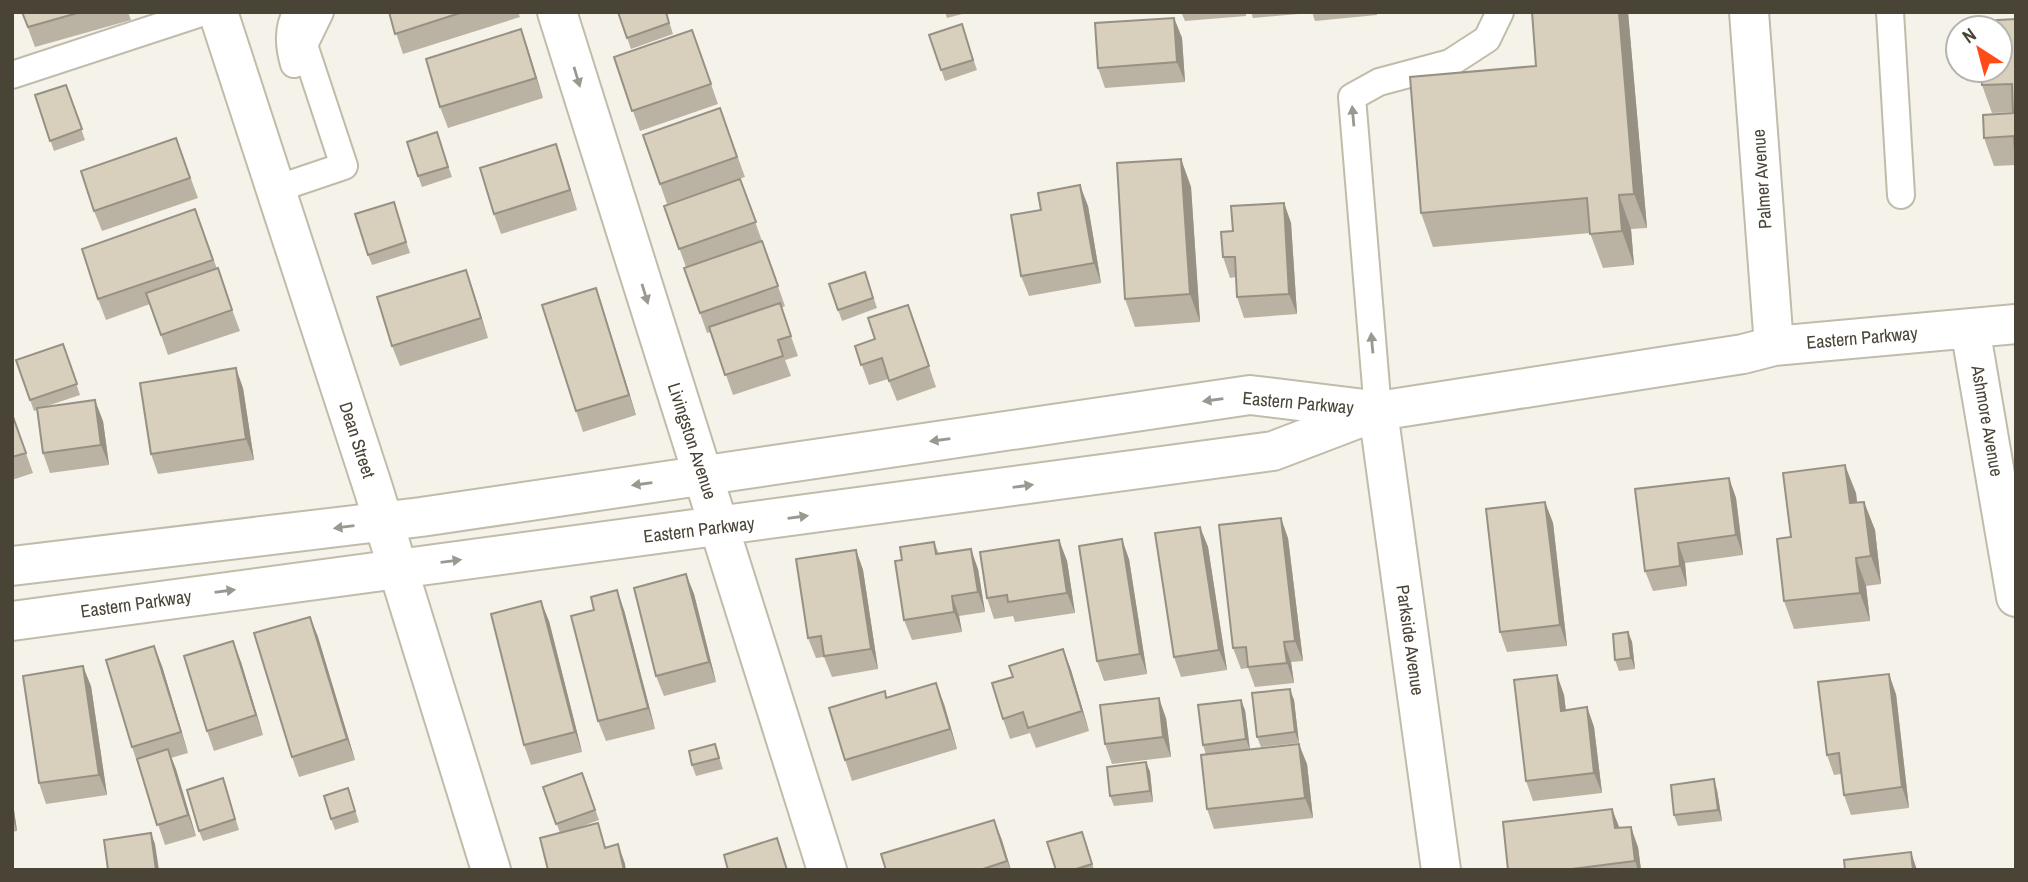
<svg xmlns="http://www.w3.org/2000/svg" width="2028" height="882" font-family="'Archivo Narrow',sans-serif">
<rect width="100%" height="100%" fill="#f5f2e9"/>
<g fill="none" stroke-linecap="round" stroke-linejoin="round">
<g stroke="#c1bbaa" stroke-width="30">
<path id="lane" d="M1890 12 1901 195
M294 64C289 47 287 28 297 12
M12 75 204 12
M276 189 344 166 304 45 320 12
M1378 411 1352 97 1379 82 1450 63 1487 39 1500 12"/>
</g>
<g stroke="#c1bbaa" stroke-width="42">
<path id="street" d="M218 12 373 488 491 870
M557 12 827 870
M1749 12 1774 346
M1970 328 2016 597
M1378 411 1441 870
M12 566 421 517 1250 395 1373 410
M12 621 1273 451 1378 411 1743 354 1774 346 2016 324"/>
</g>
<use href="#lane" stroke="#fff" stroke-width="26"/>
<use href="#street" stroke="#fff" stroke-width="38"/>
</g>
<path fill="#bab2a3" d="M22 12H128L131 20 35 47Z
M389 12H518L520 17 403 54Z
M618 12H666L673 34 631 49Z
M945 12H970L947 18Z
M1181 12H1246V16L1185 21Z
M1251 12H1310V13L1253 18Z
M1312 12H1377V15L1315 21Z
M1628 12 1647 228 1631 229 1634 265 1603 268 1590 233 1433 247 1421 213 1536 66Z
M1174 18 1182 38 1185 82 1105 88 1098 68Z
M2016 19V165L1994 166 1984 138 2013 112 1992 113 1982 85Z
M521 29 543 98 448 128 440 107Z
M692 30 718 104 640 131 614 57Z
M929 35H965L977 70 945 81Z
M66 85 85 140 54 151 35 95Z
M720 108 745 177 667 204 660 184Z
M437 132 452 177 422 187 418 176Z
M176 138 198 198 102 231 94 211Z
M556 144 577 210 501 234 494 214Z
M1181 159 1191 187 1200 322 1135 327 1125 299Z
M740 179 785 306 781 308 798 356 785 360 791 376 733 395 711 332 707 333 700 313 686 267 664 206Z
M1284 203 1291 223 1297 314 1244 318 1237 297 1236 277 1230 278 1223 257 1233 231Z
M1088 206 1101 283 1029 296 1021 276Z
M195 209 240 331 168 355 150 304 106 320 98 299Z
M397 213 410 253 372 265 368 255Z
M865 272 877 308 842 321 829 284Z
M473 290 488 338 400 366 392 346Z
M908 305 936 387 897 401 888 379 869 385 855 346 875 339Z
M603 309 636 415 583 432 576 411Z
M63 344 80 395 44 407 103 421 109 465 50 473 43 453 37 410 34 411 16 360Z
M243 388 254 460 158 474 151 454Z
M12 414 33 473 12 480Z
M1729 478 1736 498 1743 555 1685 563 1687 586 1653 591 1645 571Z
M1856 493 1857 503 1864 502 1875 530 1881 584 1866 586 1870 621 1794 629 1784 601 1791 537Z
M1545 502 1553 523 1567 646 1507 652 1500 632Z
M1200 527 1208 547 1227 670 1181 677 1174 657Z
M1288 538 1303 661 1291 662 1294 683 1255 687 1248 668 1241 669 1233 648Z
M1059 540 1067 561 1075 613 1015 622 1013 616 994 619 987 598Z
M934 542 939 554 978 569 985 612 959 616 962 632 912 640 904 620 902 560Z
M856 550 863 570 878 669 832 677 824 657 816 658 808 638Z
M1129 559 1147 674 1104 681 1097 661Z
M686 574 694 594 716 682 664 696 656 676Z
M624 610 655 729 606 741 598 721Z
M310 617 318 637 355 760 299 777 292 757Z
M549 621 582 752 531 765 524 745Z
M1628 632 1632 642 1635 669 1619 671 1615 660Z
M1063 649 1071 670 1089 731 1036 748 1030 733 1010 739 1003 719 1013 677Z
M241 662 263 735 214 751 207 731Z
M162 666 188 753 171 758 196 836 165 845 132 747Z
M1557 675 1564 695 1566 710 1587 707 1594 727 1602 793 1533 801 1526 781Z
M91 686 107 795 46 804 39 783Z
M1896 694 1909 808 1851 815 1844 795 1841 774 1834 775 1827 755Z
M1294 700 1299 743 1261 747 1257 737Z
M944 704 957 749 852 781 845 760Z
M1245 710 1250 750 1307 764 1313 818 1214 829 1207 809 1206 755 1203 745Z
M1166 718 1171 757 1112 764 1105 744Z
M718 754 723 769 696 776 692 765Z
M1146 762 1150 772 1153 802 1114 806 1110 796Z
M582 773 599 820 572 830 607 847 618 844 625 864 560 833 543 787Z
M223 778 239 830 203 841 199 831Z
M348 788 359 822 335 830 331 819Z
M1717 790 1722 821 1678 826 1674 815Z
M12 796 17 831 12 832Z
M1612 809 1619 828 1638 847 1641 870H1508Z
M994 820 1011 870H886Z
M1086 842 1094 870H1056Z"/>
<path fill="#979184" d="M1619 12H1628L1647 228 1634 194Z
M1174 18 1182 38 1185 82 1177 62Z
M521 29 528 49 543 98 536 78Z
M556 144 563 165 577 210 570 190Z
M1181 159 1191 187 1200 322 1190 294Z
M1080 185 1088 206 1101 283 1094 263Z
M1619 195 1631 229 1634 265 1622 231Z
M1284 203 1291 223 1297 314 1289 294Z
M466 270 473 290 488 338 481 318Z
M596 288 603 309 636 415 629 395Z
M236 368 243 388 254 460 246 439Z
M95 400 103 421 109 465 101 445Z
M1845 465 1856 493 1860 531 1850 503Z
M1729 478 1736 498 1743 555 1736 535Z
M1545 502 1553 523 1567 646 1560 625Z
M1864 502 1875 530 1881 584 1871 556Z
M1281 518 1288 538 1303 661 1295 641Z
M1200 527 1208 547 1227 670 1219 650Z
M1122 539 1129 559 1147 674 1140 654Z
M1059 540 1067 561 1075 613 1067 593Z
M1678 543 1685 563 1687 586 1680 566Z
M971 549 978 569 985 612 978 592Z
M856 550 863 570 878 669 871 649Z
M1856 558 1866 586 1870 621 1860 593Z
M686 574 694 594 716 682 709 662Z
M617 590 624 610 655 729 648 708Z
M952 596 959 616 962 632 954 612Z
M541 601 549 621 582 752 575 732Z
M310 617 318 637 355 760 347 739Z
M1628 632 1632 642 1635 669 1631 658Z
M233 641 241 662 263 735 256 715Z
M1284 642 1291 662 1294 683 1287 663Z
M154 646 162 666 188 753 181 732Z
M1063 649 1071 670 1089 731 1082 711Z
M83 666 91 686 107 795 99 775Z
M1889 674 1896 694 1909 808 1902 787Z
M1557 675 1564 695 1568 731 1561 711Z
M936 683 944 704 957 749 950 729Z
M1290 689 1294 700 1299 743 1295 732Z
M1159 698 1166 718 1171 757 1163 737Z
M1241 700 1245 710 1250 750 1246 739Z
M1587 707 1594 727 1602 793 1594 773Z
M1299 744 1307 764 1313 818 1305 798Z
M168 749 176 769 196 836 188 815Z
M1146 762 1150 772 1153 802 1150 791Z
M1714 779 1717 790 1722 821 1718 810Z
M12 796 17 831 12 817Z
M1612 809 1620 829 1615 828Z
M994 820 1002 840 1011 870 1007 861Z
M1631 827 1638 847 1641 870H1638L1635 861Z
M151 833 155 844 159 870H156Z
M618 844 625 864 626 870H624Z
M1911 852 1917 870H1913Z"/>
<path fill="#d8cfbd" stroke="#979184" stroke-width="2" d="M22 12H81L28 27Z
M389 12H463L395 34Z
M618 12H666L669 23 627 38Z
M1532 12H1619L1634 194 1619 195 1622 231 1590 234 1587 198 1421 213 1410 77 1536 66Z
M1174 18 1177 62 1098 68 1095 23Z
M2016 19V166L2014 136 1984 138 1983 115 2013 113 2012 84 1982 85 1981 70H2000V28H1979V21Z
M962 24 973 60 941 70 929 35Z
M521 29 536 78 440 107 426 59Z
M692 30 711 84 632 111 614 57Z
M66 85 82 129 50 141 35 95Z
M720 108 737 157 660 184 643 135Z
M437 132 448 167 418 176 407 142Z
M176 138 190 178 94 211 81 171Z
M556 144 570 190 494 214 480 168Z
M1181 159 1190 294 1125 299 1117 163Z
M740 179 756 222 679 249 664 206Z
M1080 185 1094 263 1021 276 1011 215 1041 210 1038 193Z
M394 202 406 242 368 255 355 214Z
M1284 203 1289 294 1237 297 1235 257H1223L1221 232 1233 231 1231 206Z
M195 209 213 260 98 299 82 249Z
M762 241 778 286 700 313 684 268Z
M218 268 232 310 161 335 146 293Z
M466 270 481 318 392 346 377 297Z
M865 272 873 298 838 310 829 284Z
M596 288 629 395 576 411 542 305Z
M780 303 791 336 778 340 783 356 725 375 709 327Z
M908 305 929 366 889 381 882 358 861 365 855 346 875 339 868 318Z
M63 344 77 384 30 400 16 360Z
M236 368 246 439 151 454 140 383Z
M95 400 101 445 43 453 37 408Z
M12 414 26 453 12 457Z
M1845 465 1850 503 1864 502 1871 556 1856 558 1860 593 1784 601 1777 539 1791 537 1783 473Z
M1729 478 1736 535 1678 543 1680 566 1645 571 1635 489Z
M1545 502 1560 625 1500 632 1486 509Z
M1281 518 1295 641 1284 642 1287 663 1248 667 1246 647 1233 648 1219 525Z
M1200 527 1219 650 1174 657 1155 533Z
M1122 539 1140 654 1097 661 1079 546Z
M1059 540 1067 593 1008 602 1007 595 987 598 980 552Z
M934 542 936 554 971 549 978 592 952 596 954 612 904 620 895 561 902 560 900 547Z
M856 550 871 649 824 656 821 636 808 638 796 559Z
M686 574 709 662 656 676 634 588Z
M617 590 648 708 598 721 571 616 594 610 591 597Z
M541 601 575 732 524 745 491 614Z
M310 617 347 739 292 757 254 633Z
M1628 632 1631 658 1615 660 1613 634Z
M233 641 256 715 207 731 184 656Z
M154 646 181 732 132 747 106 660Z
M1063 649 1082 711 1028 728 1023 712 1003 719 992 683 1013 677 1009 666Z
M83 666 99 775 39 783 23 676Z
M1889 674 1902 787 1844 795 1839 753 1827 755 1818 682Z
M1557 675 1561 711 1587 707 1594 773 1526 781 1514 680Z
M936 683 950 729 845 760 829 708 885 691 886 698Z
M1290 689 1295 732 1257 737 1252 693Z
M1159 698 1163 737 1105 744 1100 705Z
M1241 700 1246 739 1203 745 1198 705Z
M715 744 719 758 692 765 689 751Z
M1299 744 1305 798 1207 809 1201 755Z
M168 749 188 815 157 825 137 759Z
M1146 762 1150 791 1110 796 1107 767Z
M582 773 595 810 556 824 543 787Z
M223 778 235 819 199 831 187 790Z
M1714 779 1718 810 1674 815 1671 785Z
M348 788 355 811 331 819 324 796Z
M1612 809 1615 828 1631 827 1635 861 1564 870H1508L1503 822Z
M994 820 1007 861 980 870H886L881 854Z
M598 823 605 848 618 844 624 870H548L540 838Z
M1082 832 1092 864 1073 870H1056L1047 842Z
M151 833 156 870H108L104 840Z
M777 838 787 870H728L724 855Z
M1911 852 1913 870H1845L1844 860Z"/>
<defs><path id="oneway-solid" d="M-6-.8H1V-3.2L6.5 0L1 3.2V.8H-6Z" transform="scale(1.75)"/></defs>
<g fill="#9b9890">
<use href="#oneway-solid" transform="translate(577 77) rotate(73)"/>
<use href="#oneway-solid" transform="translate(1353 116) rotate(-95)"/>
<use href="#oneway-solid" transform="translate(645 294) rotate(73)"/>
<use href="#oneway-solid" transform="translate(1372 343) rotate(-95)"/>
<use href="#oneway-solid" transform="translate(1213 400) rotate(172)"/>
<use href="#oneway-solid" transform="translate(940 440) rotate(172)"/>
<use href="#oneway-solid" transform="translate(642 484) rotate(172)"/>
<use href="#oneway-solid" transform="translate(1023 486) rotate(-8)"/>
<use href="#oneway-solid" transform="translate(798 517) rotate(-8)"/>
<use href="#oneway-solid" transform="translate(344 527) rotate(173)"/>
<use href="#oneway-solid" transform="translate(451 561) rotate(-7)"/>
<use href="#oneway-solid" transform="translate(225 591) rotate(-8)"/>
</g>
<g text-anchor="middle" stroke-width="5" stroke-linejoin="round" paint-order="stroke">
<g font-size="18" fill="#494436" stroke="#fff">
<text transform="translate(1762 179) rotate(-94)" y="6">Palmer Avenue</text>
<text transform="translate(1862 338) rotate(-5)" y="6">Eastern Parkway</text>
<text transform="translate(1298 403) rotate(5)" y="6">Eastern Parkway</text>
<text transform="translate(1987 421) rotate(80)" y="6">Ashmore Avenue</text>
<text transform="translate(357 440) rotate(72)" y="6">Dean Street</text>
<text transform="translate(692 441) rotate(72)" y="6">Livingston Avenue</text>
<text transform="translate(699 530) rotate(-7)" y="6">Eastern Parkway</text>
<text transform="translate(136 604) rotate(-8)" y="6">Eastern Parkway</text>
<text transform="translate(1410 640) rotate(82)" y="6">Parkside Avenue</text>
</g>
</g>
<rect width="2028" height="882" fill="none" stroke="#494436" stroke-width="28"/>
<g transform="translate(1979 49) rotate(324)"><circle r="33" fill="#ffffff" stroke="#b6b4af" stroke-width="2"/>
<path d="M0-5L12 26L0 18L-12 26Z" fill="#ff4c16"/>
<text y="-10" font-size="19" font-weight="bold" text-anchor="middle" fill="#494436">N</text>
</g>
</svg>
